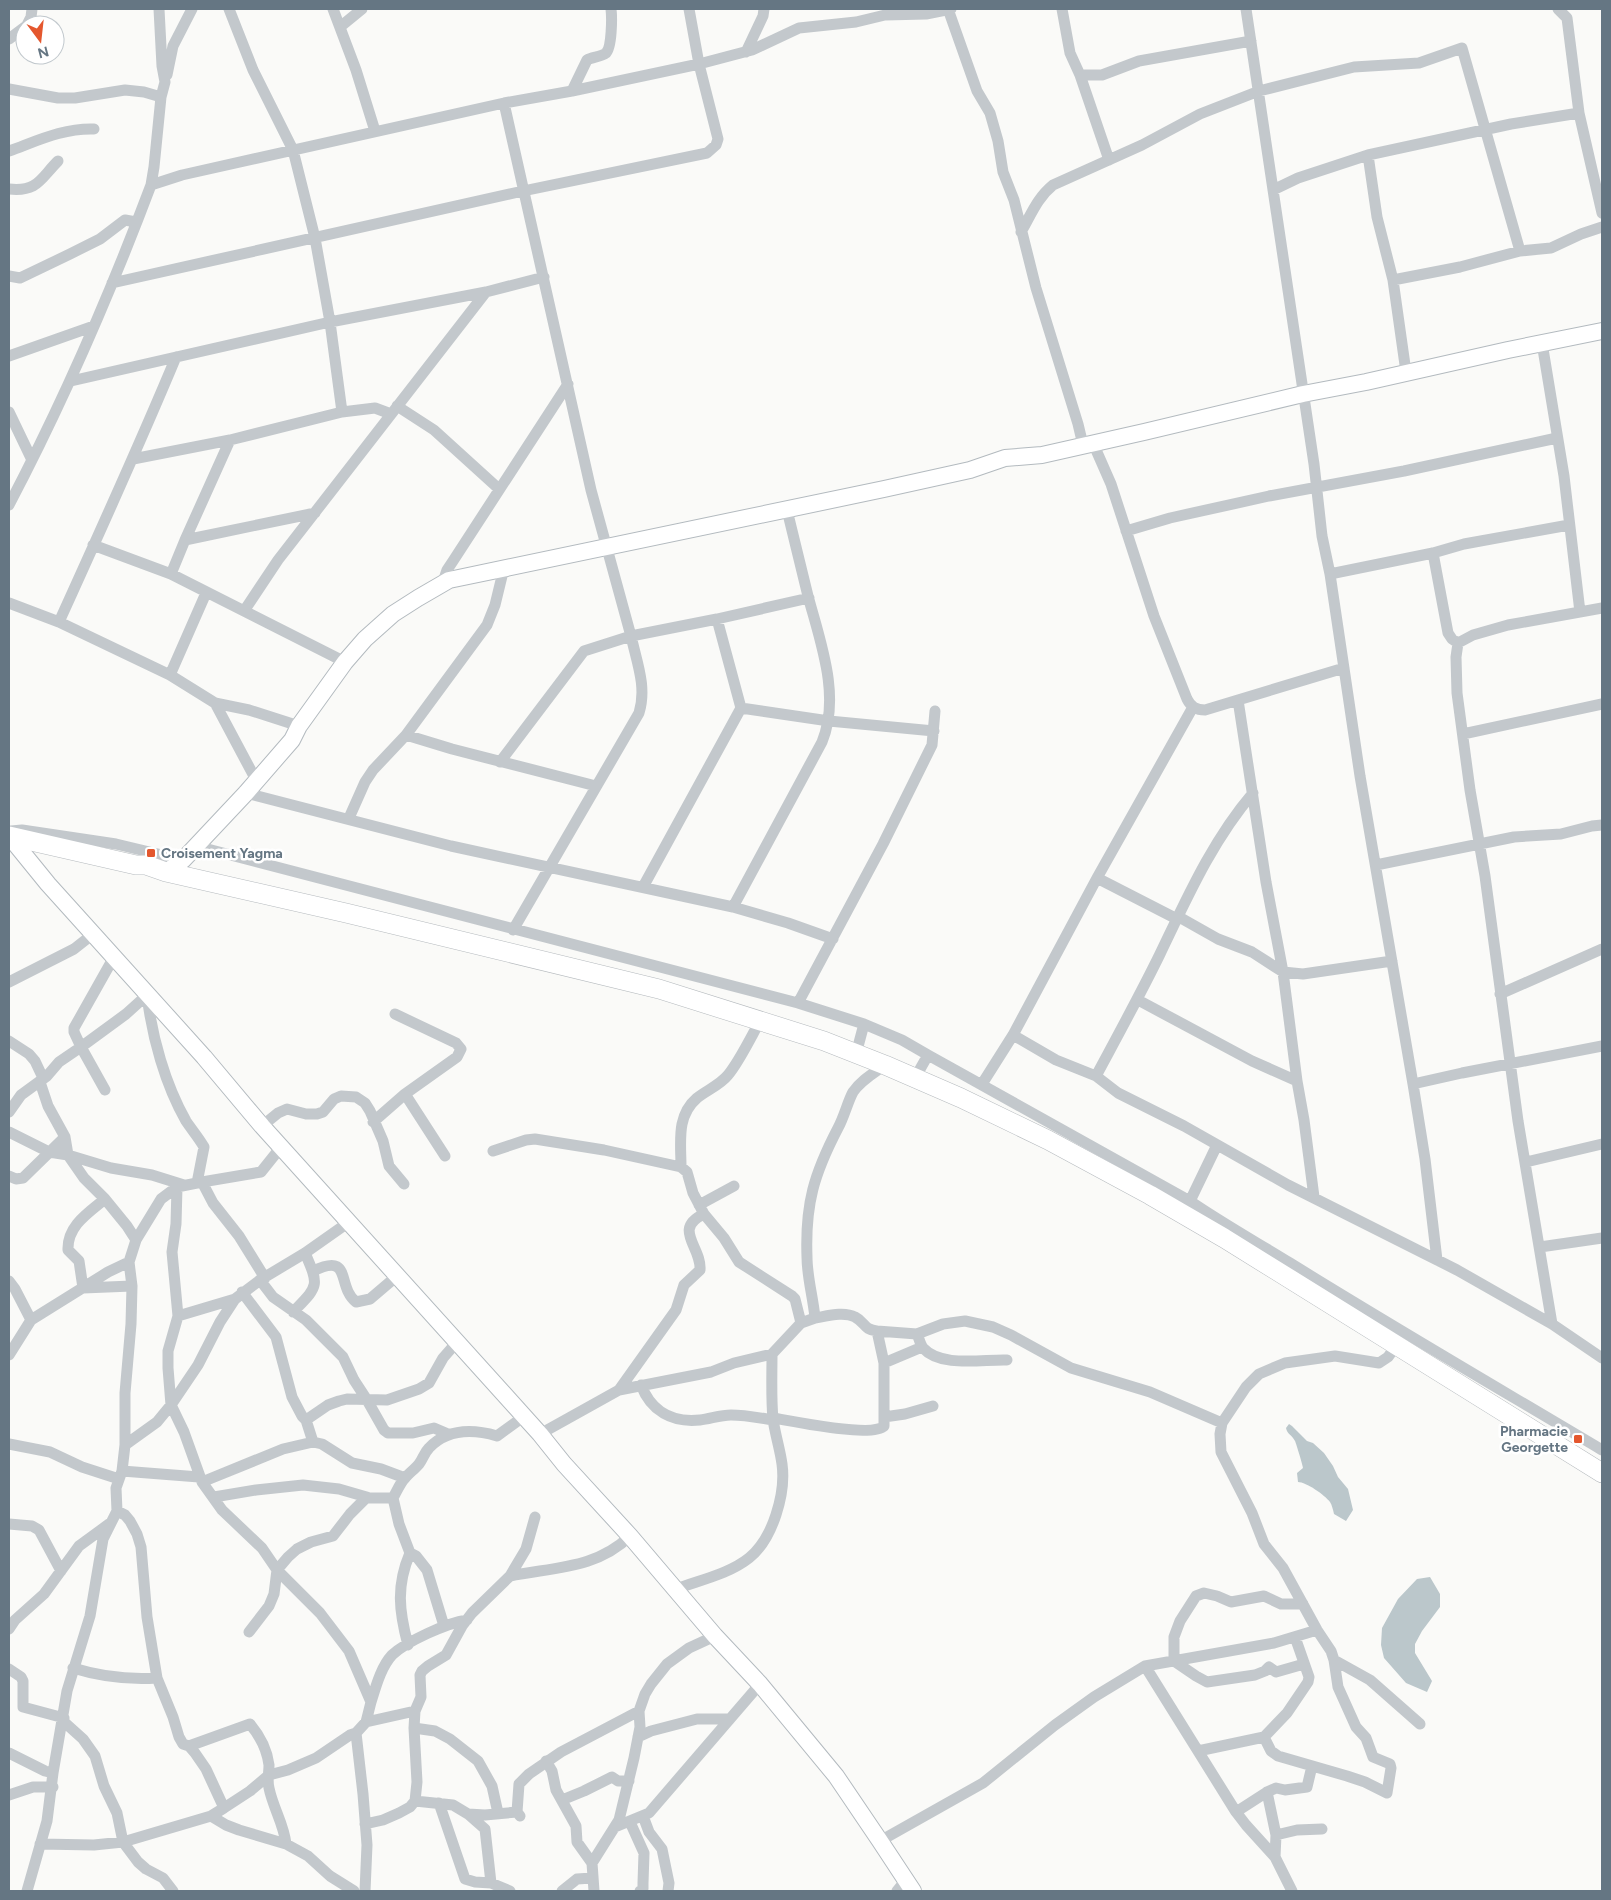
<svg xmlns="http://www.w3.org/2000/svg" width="1611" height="1900" font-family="Figtree,sans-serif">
<rect width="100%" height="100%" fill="#fafaf8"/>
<path fill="#bbc7cb" d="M1289 1424 1292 1426 1307 1441 1313 1443 1324 1453 1333 1466 1338 1477 1348 1489 1353 1510 1346 1521 1334 1514C1333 1510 1332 1505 1330 1502 1325 1495 1306 1482 1298 1482L1297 1473 1303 1468C1303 1466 1296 1443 1295 1441 1292 1435 1287 1434 1286 1428Z
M1430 1577 1440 1594V1607L1422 1631 1415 1644V1653L1432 1681 1427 1692 1406 1683 1384 1658 1381 1645 1382 1628 1398 1599 1417 1579Z"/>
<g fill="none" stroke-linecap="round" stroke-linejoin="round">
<g stroke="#b3babf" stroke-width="18">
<path id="secondary" d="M9 836 48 884 204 1057 262 1126 540 1434 564 1464 630 1536 715 1636 760 1684 836 1776 880 1841 913 1891
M166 872 183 860 246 793 292 740 299 726 345 662 365 639 393 614 418 598 449 580 884 489 970 470 1005 458 1042 455 1144 432 1303 394 1366 382 1508 350 1602 331"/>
</g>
<g stroke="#b5babe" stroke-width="20">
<path id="primary" d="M9 836 136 865H146L166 872 346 913 659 989 824 1041 885 1065 961 1098 1048 1140 1150 1195 1224 1238 1602 1473"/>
</g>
<path stroke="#c3c8cc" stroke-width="11" d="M229 9 253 70 293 150 315 238 330 322 342 412
M333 9 356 70 375 131
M948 9 977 91 990 113 998 141 1003 172 1014 200 1036 288 1078 424 1083 445
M1062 9 1070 53 1080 75 1109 160
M1246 9 1314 464 1322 536 1330 574 1360 776 1413 1084 1462 1073 1602 1046
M1558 9 1567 18 1579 113 1602 213
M27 25 31 17 32 9
M340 27 362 9
M9 39 25 27
M746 52 763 16 764 9
M167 75 173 46 192 9
M1080 75H1102L1139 61 1251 41
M9 89 58 98H75L125 90 144 92 161 97
M572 91 587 60C592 57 601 57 606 53 612 47 612 17 611 9
M504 103 591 490 631 636 717 619 809 598
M9 151C37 141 63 128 94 129
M1368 155 1377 217 1393 280 1406 372
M151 185 154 167 161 97 165 82 162 66 159 9
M9 189C38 192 40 179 58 161
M1273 190 1298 178 1368 155 1511 124 1579 113
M1021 232C1031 215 1037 198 1053 185L1142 145 1200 114 1259 91 1354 67 1419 63 1462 48 1520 251
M9 276 20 278 70 254 100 239 125 220 136 222
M1393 280 1460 267 1520 251 1551 248 1581 234 1602 227
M112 283 523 191 707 153 716 145 718 139 699 64 689 9
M1542 343 1564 476 1580 612
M9 356 94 326
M176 357C139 446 99 534 59 622L170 675 215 703 256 780
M71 381 330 322 486 292 544 277
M397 406 434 430 499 489
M9 412 32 460
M230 440 185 540 315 513
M1093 443 1111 484 1154 616 1187 699C1191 707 1196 710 1205 710L1344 668
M133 459 230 440 342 412 375 408 391 414
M9 505C63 402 110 294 151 185L182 175 504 103 572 91 699 64 752 50 799 28 856 22 885 15 926 14 951 9
M1126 531 1170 518 1269 496 1404 471 1557 438
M93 545 171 574 345 662
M1433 553 1448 633 1452 639 1458 643 1456 657 1457 693 1470 790 1485 876 1518 1121 1552 1324
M171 574 185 540
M1330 574 1433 553 1464 544 1569 525
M443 582 447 570 453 561 568 384
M9 603 59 622
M244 611 278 560 486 292
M717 619 741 708
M1458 643 1473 635 1508 625 1602 608
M170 675 206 593
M1238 700 1266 882 1283 972 1297 1081 1304 1120 1314 1197
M215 703 249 710 299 726
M1463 734 1602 704
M406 735 452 749 596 786
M500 762 584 651 631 636C637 663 647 687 639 713L513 930
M246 793 451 846 733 907 788 923 833 939
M349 818 365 782 373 770 406 735 487 625 495 605 504 568
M11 831 22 830 116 844 183 860
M196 846 798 1003 864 1024 856 1054
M1376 865 1514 837 1561 834 1592 826 1602 825
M1097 878 1177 919
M643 887 741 708 829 721 934 731
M733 907 822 742C841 696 820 641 808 596 801 567 794 538 787 510
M1179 917 1218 939 1252 952 1283 972 1303 974 1392 961
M9 982 74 949 93 934
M1500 994 1602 949
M1138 1000 1252 1061 1297 1081
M798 1003 883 844 932 745 935 711
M864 1024 902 1040 928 1055 915 1078
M1013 1035 1056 1060 1096 1076 1118 1093 1184 1126 1288 1185 1457 1270 1552 1324 1602 1358
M9 1041 29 1054 35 1061 43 1078
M928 1055 1190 1201C1222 1223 1256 1242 1290 1263 1393 1327 1498 1388 1602 1450
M1096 1076C1118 1035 1140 995 1160 954 1187 898 1212 841 1253 793
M40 1082 48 1106 65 1137 68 1155 84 1178 105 1199 127 1226 136 1240
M982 1084 1013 1035 1097 878 1193 707
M1413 1084 1425 1159 1437 1260
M105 1090 81 1047 126 1014 147 995
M405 1094 445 1156
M9 1112 21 1095 47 1076 59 1062 81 1047 74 1032V1028L114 957
M373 1122 405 1094 457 1057 461 1049 456 1043 395 1014
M262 1126 278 1113 287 1109 306 1114H317L323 1112 334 1099 341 1096 356 1097 365 1103 370 1111 383 1141 389 1166 404 1184
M9 1132 49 1152 68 1155 111 1168 152 1175 184 1185
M493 1151 526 1140 535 1139 604 1150 681 1167 687 1172 693 1193 704 1214 724 1238 739 1262 792 1296 795 1299 801 1323
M1526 1162 1602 1144
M681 1167C681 1142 676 1116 697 1098 707 1090 720 1085 728 1075 739 1062 751 1037 760 1021
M9 1176 16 1179 23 1178 65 1137
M202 1182 261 1172 281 1147
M197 1183 202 1182 213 1203 239 1236 265 1278
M177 1187 176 1224 172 1252 178 1316 168 1351V1368L171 1405 184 1432 202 1482 222 1510 262 1548 277 1570 320 1613 349 1651 371 1702 366 1722 356 1733 363 1794 367 1845 365 1891
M105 1199C88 1213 67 1226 68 1250L79 1261 83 1288 132 1286
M1190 1201 1217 1145
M699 1205 734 1186
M1540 1247 1602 1238
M313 1271C353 1252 336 1286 356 1302L370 1299 397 1276
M260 1280 273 1297 306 1320 343 1357 354 1380 367 1400 384 1430 388 1433H413L434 1428 448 1434
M9 1281 15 1289 31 1320
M242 1292 276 1337 292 1397 302 1416 306 1420 313 1442
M293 1312C318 1286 320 1287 305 1253
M178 1316 235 1299
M815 1318C827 1316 844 1311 855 1317 865 1322 864 1330 877 1331
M917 1334 943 1324 965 1321 993 1327 1011 1335 1071 1368 1150 1392 1222 1423
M1396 1346 1388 1357 1379 1363 1335 1356 1285 1363 1259 1374 1246 1387 1222 1423 1220 1434 1221 1452 1252 1513 1264 1544 1283 1568 1317 1630 1331 1651 1334 1660 1370 1680 1420 1724
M9 1355 31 1320 108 1272 129 1262
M884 1363 922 1347
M641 1385C651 1411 672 1423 700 1420 710 1419 720 1415 731 1415 745 1415 760 1418 774 1420
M619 1390 676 1310 684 1285 700 1270C702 1247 672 1229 704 1214
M884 1417V1363L877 1331 917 1334C919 1338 920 1344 923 1348 941 1368 983 1359 1007 1360
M773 1418C792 1421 872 1438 884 1426V1417L905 1414 933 1406
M306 1420 328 1405 339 1401 347 1399 387 1400 419 1389 429 1383 443 1358 457 1342
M540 1434 619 1390 711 1372 734 1363 772 1354 801 1323 815 1318C813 1297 807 1277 807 1257 805 1204 814 1174 838 1128 844 1117 848 1101 853 1092 861 1080 874 1073 885 1065
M9 1444 50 1452 82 1467 119 1479
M125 1445 157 1422 171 1405 198 1365 220 1322 235 1299 260 1280 305 1253 349 1222
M122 1471 199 1477
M202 1482 283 1449 313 1442 322 1444 352 1463 381 1469 405 1478
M214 1497 256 1490 303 1485 339 1489 370 1498H393
M9 1524 32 1526 39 1530 61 1571
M510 1576C554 1567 596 1569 630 1536
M676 1589C700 1580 729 1574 749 1558 773 1539 786 1493 782 1464 780 1449 775 1434 773 1419 771 1398 772 1376 772 1354
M1303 1604H1281L1264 1596 1231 1602 1217 1596 1204 1593 1196 1596 1180 1621 1174 1637V1661L1196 1676 1207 1682 1255 1675 1265 1671 1269 1667 1276 1672 1304 1664
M444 1626 427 1570 416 1556 410 1553 399 1524 393 1498C397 1491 400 1483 405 1478 409 1473 415 1469 419 1464 423 1459 424 1453 429 1448 448 1428 473 1429 497 1436L523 1417
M9 1629 15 1620 44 1594 79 1546 109 1524
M249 1632 269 1606 274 1594 277 1570 288 1557 297 1549 311 1542 333 1536 350 1514 367 1497
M408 1645C399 1611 396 1586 410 1553
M1145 1666 1236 1812 1246 1825 1275 1857 1292 1891
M73 1668C102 1677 127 1680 157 1678
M9 1669 21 1677 23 1681V1707L64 1718
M371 1702C376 1686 381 1667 392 1655 407 1641 447 1623 467 1620
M63 1721 83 1739 95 1756 104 1786 117 1813 123 1842 138 1862 146 1869 163 1878 173 1891
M366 1722 415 1711
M414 1728 435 1731 450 1739 478 1761 492 1786 498 1813
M638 1737 651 1731 697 1719H730
M1264 1737 1271 1751 1278 1756 1347 1776 1365 1782 1387 1793 1391 1768 1390 1764 1373 1757 1366 1738 1356 1727 1338 1687 1334 1660
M189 1746 250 1724C260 1736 267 1749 269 1765 269 1773 267 1781 269 1788 273 1808 284 1824 286 1844
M1198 1751 1264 1737 1287 1713 1308 1682 1309 1677 1295 1637
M9 1753 45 1771 53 1773
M546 1761 552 1771 556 1790 576 1826 577 1842 592 1863
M1267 1792 1276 1835 1275 1857
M9 1795 33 1787H53
M562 1800 584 1791 612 1777 618 1781H629
M415 1801 453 1805 468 1814 485 1829 491 1883
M439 1803 465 1879 475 1882 491 1883 510 1891
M224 1808 250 1791 269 1775 288 1770 316 1758 350 1735 356 1733
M517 1812 519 1784 529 1774 561 1752 639 1711
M1236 1812 1267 1792 1276 1788 1285 1790 1307 1787 1312 1766
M468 1814 485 1815 517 1812 520 1816
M211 1816 226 1825 239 1830 286 1844 308 1856 330 1876 354 1891
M643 1816 649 1832 662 1849 669 1883 668 1891
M630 1822 644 1853 643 1883V1889L640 1891
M365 1824 383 1820 399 1813 410 1807 415 1801 417 1782 414 1728 415 1711 421 1697 420 1675 422 1671 428 1666 446 1655 462 1626 472 1613 510 1576 526 1549 535 1517
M615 1827 649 1813 760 1684
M1276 1835 1297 1830 1322 1829
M880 1841 983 1783 1055 1725 1094 1697 1145 1666 1274 1643 1317 1630
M40 1844 94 1845 123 1842 211 1816 224 1808 206 1769 195 1753 189 1746 183 1744 179 1737 173 1717 157 1678 147 1617 141 1547 137 1534 130 1521 125 1515 117 1511
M27 1891 47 1821 53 1773 67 1691 90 1616 103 1539 117 1511 116 1488 122 1471 125 1445V1393L131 1324 132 1286 129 1262 136 1240 161 1199 177 1187 197 1183 204 1147C199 1138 192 1130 186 1121 165 1084 152 1037 147 995
M562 1891 577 1879 592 1878
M594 1891 592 1863 619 1820 634 1758 640 1727 639 1711 645 1694 651 1684 667 1664 689 1648 715 1636
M897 1891 906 1880"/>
<use href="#secondary" stroke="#fff" stroke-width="16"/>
<use href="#primary" stroke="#fff" stroke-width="19"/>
</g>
<g fill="#e4572e" stroke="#fff" stroke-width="2">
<rect x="146" y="848" width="10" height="10" rx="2.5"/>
<rect x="1573" y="1434" width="10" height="10" rx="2.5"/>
</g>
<g text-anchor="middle" stroke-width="5" stroke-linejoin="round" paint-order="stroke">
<g font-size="14" font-weight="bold" fill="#657683" stroke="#fff" text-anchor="start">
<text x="161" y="858">Croisement Yagma</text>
<text x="1568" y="1436" text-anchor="end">Pharmacie<tspan x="1568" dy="16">Georgette</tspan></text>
</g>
</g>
<rect width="1611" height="1900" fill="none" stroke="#657683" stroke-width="20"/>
<g transform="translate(40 40) rotate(165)"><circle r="24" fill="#ffffff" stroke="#c1c8cd"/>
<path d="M0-4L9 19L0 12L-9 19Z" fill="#e4572e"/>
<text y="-8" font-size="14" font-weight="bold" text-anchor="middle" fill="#657683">N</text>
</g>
</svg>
